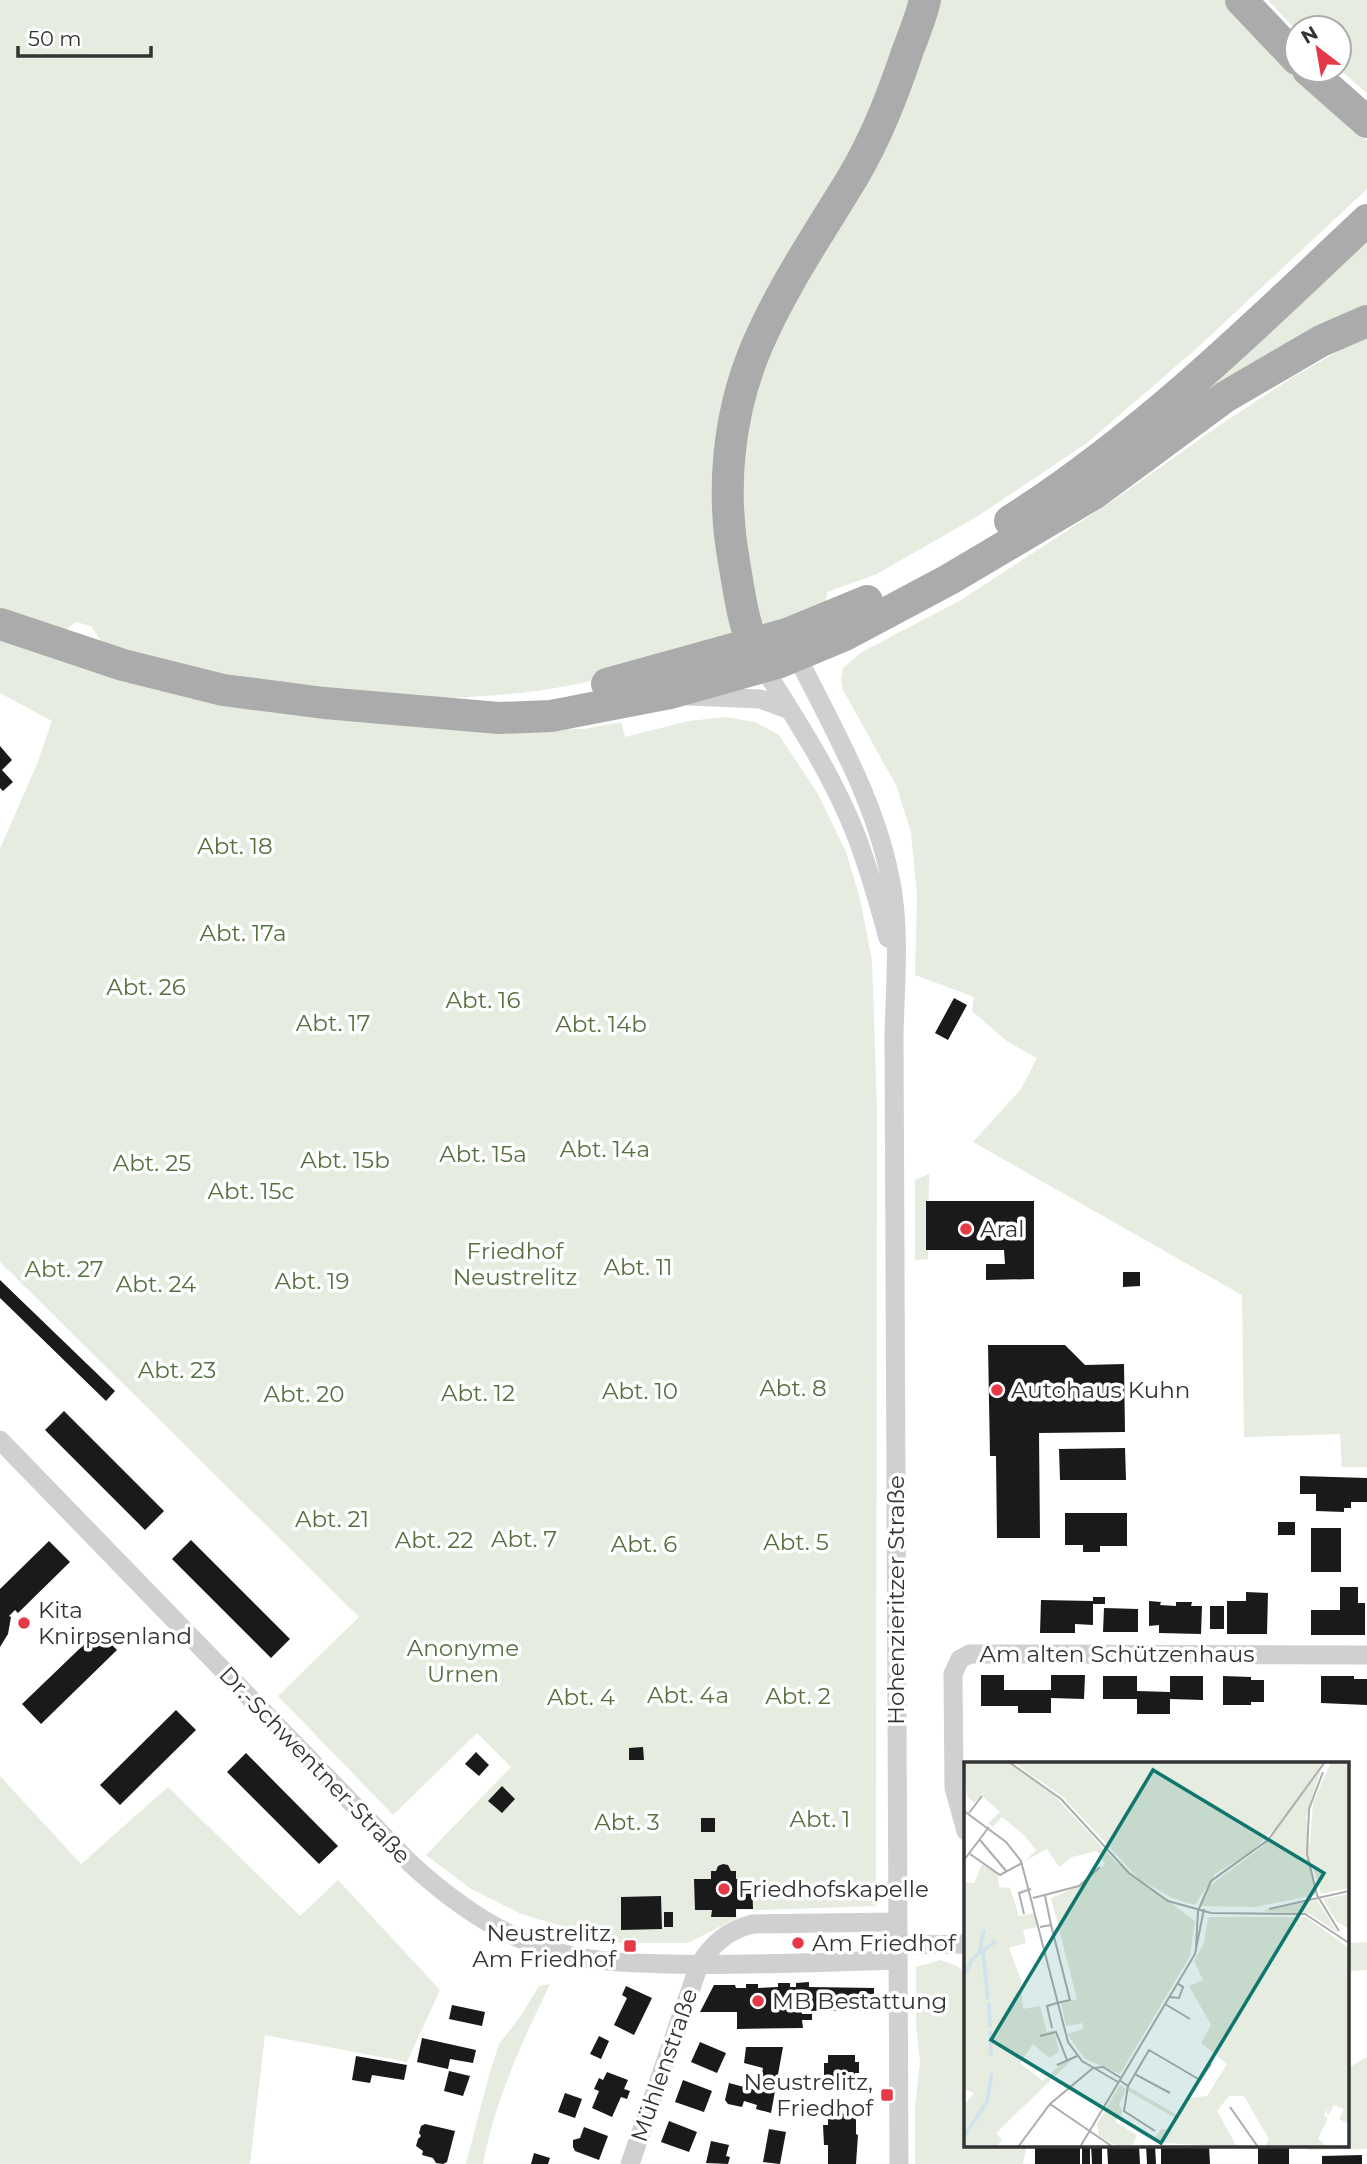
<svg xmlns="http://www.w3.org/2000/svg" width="1367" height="2164" font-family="Montserrat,sans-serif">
<rect width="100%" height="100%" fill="#fff"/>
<path fill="#e6ecdf" d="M0 0H914L885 91 730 390 732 631 725 642C671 659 617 678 561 687 455 706 346 697 240 680 195 673 150 658 105 648L91 626 76 622 60 633 0 610Z
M930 0H1229L1350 129 1367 141V189L1196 349 1087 443 978 516 875 575 827 592 825 607 763 630 752 613 735 491 749 393Z
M1268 0H1367V93L1339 69V28H1297V31Z
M1367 232V308L1131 449Z
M1367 338V1467H1342L1340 1434 1244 1437 1242 1295 973 1142 1021 1089 1037 1058 1008 1042 972 1011 974 997 915 975 917 896 911 832 896 785 843 690 841 679 843 668 862 652 961 600 1117 498 1217 427 1293 377 1344 348Z
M0 634 246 707 332 720 431 726 584 729 621 722 625 737 689 721 726 717 755 722 779 735 818 794 846 852 860 899 872 960 877 1109 876 1906 763 1910 740 1909 736 1910 737 1918 688 1943H619L521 1914 471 1889 426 1855 511 1767 477 1733 393 1815 278 1696 359 1617 0 1262V849L37 764 52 721 0 693Z
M929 1174 928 1259 915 1260V1180Z
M0 1776 81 1864 168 1787 300 1916 338 1880 440 1990 407 2062 265 2035 250 2164H0Z
M1367 1942V1970L1348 1971V1943Z
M941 1960 957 1966 966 1973V2145H1027L1023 2164H915V2107L920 2062 916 2026V1967Z
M550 1984C522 2042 495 2100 483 2164H466L489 2075 499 2044 520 2017 539 1986Z
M1367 2057V2149L1307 2150V2145H1348V2068Z"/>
<path fill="#1a1a1a" d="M0 746 12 760 2 770 13 782 3 791 0 788Z
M954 998 967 1005 948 1040 935 1033Z
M926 1201H1034V1279L986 1280V1264H1005L1004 1250H926Z
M1123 1272H1140V1286L1123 1287Z
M0 1280 115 1391 106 1401 0 1298Z
M988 1345H1065L1085 1365 1124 1364 1125 1432 1039 1433 1040 1538H997L996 1456H990Z
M64 1411 164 1511 145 1530 45 1430Z
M1125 1448 1126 1480H1060L1059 1449Z
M1300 1476 1367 1478V1502H1351V1508H1344V1512L1316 1511V1494H1300Z
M1065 1513H1127V1546H1100V1552H1083V1545H1065Z
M1278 1522H1295V1535H1278Z
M1311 1528H1341V1572H1311Z
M191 1540 290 1639 271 1658 172 1559Z
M49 1541 70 1562 18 1613 15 1610 9 1616 11 1617 8 1634 0 1647V1589Z
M1340 1587H1358V1603H1365V1635H1311V1610H1340Z
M1246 1592 1268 1593 1267 1634H1227V1601H1246Z
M1093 1597H1105V1604H1093V1625L1075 1624V1633H1040L1041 1600 1093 1601Z
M1149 1601 1161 1602 1160 1605 1176 1606V1602H1192L1191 1606H1202L1201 1634 1159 1633V1625L1149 1626Z
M1210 1606H1224V1629H1210Z
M1104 1608 1138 1609V1632H1103Z
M98 1631 117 1650 41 1724 22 1704Z
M981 1675H1004V1690H1051V1675H1085L1084 1699 1051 1698V1713H1018V1706H981Z
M1103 1676H1137V1691L1170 1692V1676H1203V1700L1170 1699V1714H1137V1699H1103Z
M1223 1676 1251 1677V1680H1264V1702H1251V1705H1223Z
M1321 1676H1354V1679H1367V1705L1321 1703Z
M176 1710 196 1730 120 1805 100 1785Z
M643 1747 644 1760H629V1748Z
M476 1752 489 1765 479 1776 465 1764Z
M246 1753 338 1846 319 1864 227 1772Z
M502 1786 515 1799 502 1813 488 1801Z
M701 1818H715V1832H701Z
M723 1864 728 1865 731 1871H736V1879H752L753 1909H736V1917H711L712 1910H695L694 1879H711V1871H716L718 1866Z
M661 1896 662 1929 621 1930V1897Z
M664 1912H673V1927H664Z
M809 1982V1987L874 1988V2010L802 2011V2014H812V2020H802L803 2028 737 2029V2012H700L714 1985H735L736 1988H746V1984H758V1988L778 1987V1983H790V1987H796V1983Z
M626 1986 652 1998 634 2035 614 2025 627 1998 622 1995Z
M452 2005 485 2012 482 2026 449 2019Z
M599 2036 609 2041 601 2059 590 2054Z
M422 2038 476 2050 473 2063 450 2059 448 2069 417 2062Z
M700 2042 726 2053 717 2073 691 2062Z
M746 2047H783L771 2113 756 2109 757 2105 744 2101 742 2107 728 2104 725 2100 729 2083 759 2091 763 2068 744 2063Z
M828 2055H855V2062H859V2073H855V2089H828V2075H824V2063H828Z
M356 2056 407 2065 404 2080 372 2075 370 2083 352 2080Z
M449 2071 470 2076 463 2096 444 2091Z
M607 2072 628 2080 624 2089 630 2091 627 2099 621 2097 612 2117 592 2108 599 2091 594 2089 599 2078 603 2080Z
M683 2080 712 2091 704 2112 675 2102Z
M565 2093 582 2099 575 2118 558 2112Z
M856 2113V2134L858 2135 856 2164H828V2145H824L823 2125H828V2114Z
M669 2121 697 2132 689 2152 661 2142Z
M425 2124 455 2131 447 2162 443 2164 436 2163 433 2158 422 2155 423 2151 416 2146 418 2139 421 2136 419 2133 421 2126Z
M584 2127 608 2136 599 2160 575 2151 573 2147V2140L580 2138Z
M769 2129 786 2132 780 2164 763 2162Z
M711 2141 729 2145 726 2156 730 2157 728 2164 706 2163Z
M1035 2145H1080V2164H1035Z
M1091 2145H1102V2164H1092Z
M1107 2145H1139L1140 2164H1108Z
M1146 2145H1155L1156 2164H1147Z
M1161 2145H1209L1210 2164H1161Z
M1258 2145H1289V2164H1258Z
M1082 2148H1090V2164H1082Z
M534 2153 550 2158 548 2164H531Z
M1362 2155V2164H1322V2156Z"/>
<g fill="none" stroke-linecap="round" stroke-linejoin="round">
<path stroke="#d0d0d0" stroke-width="19" d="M793 648C831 726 877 800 892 888 900 936 895 988 894 1036L899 2164
M763 667C796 719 831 773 854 830 868 865 878 901 888 938
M688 696 760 699 790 710
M0 1440 410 1863C449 1899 493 1931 543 1948 584 1962 627 1963 669 1964 745 1966 822 1962 898 1960
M966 1831 954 1788 953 1674 960 1659 970 1654 1367 1655
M898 1945 966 1944
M630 2164 699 1965C713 1943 728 1930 753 1924L897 1922"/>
<path stroke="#ababab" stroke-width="32" d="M1241 0 1297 59
M1308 70 1367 122
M1010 521C1142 437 1254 327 1367 220
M0 624 123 665 223 690 324 703 499 718 551 716 670 693 780 662 845 635 950 579 1095 493 1225 397 1321 341 1367 321
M761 664C744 631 740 597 734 562 721 490 728 415 756 348 782 287 819 233 853 177 877 136 893 94 908 50 914 34 921 17 925 0
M607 684 787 634 867 601"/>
</g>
<g fill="#e63946" stroke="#fff" stroke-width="2.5">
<circle cx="966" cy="1229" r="7"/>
<circle cx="997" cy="1390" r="7"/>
<circle cx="24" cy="1623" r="7"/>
<circle cx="724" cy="1889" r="7"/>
<circle cx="798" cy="1943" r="7"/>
<rect x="623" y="1939" width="14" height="14" rx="3.5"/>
<circle cx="758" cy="2001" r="7"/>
<rect x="880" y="2088" width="14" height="14" rx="3.5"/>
</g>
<g text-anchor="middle" stroke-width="7" stroke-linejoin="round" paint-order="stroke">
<g font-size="23" fill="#56703f" stroke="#fff">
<text x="235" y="854">Abt. 18</text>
<text x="243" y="941">Abt. 17a</text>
<text x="146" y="995">Abt. 26</text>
<text x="483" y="1008">Abt. 16</text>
<text x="333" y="1031">Abt. 17</text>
<text x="601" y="1032">Abt. 14b</text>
<text x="605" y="1157">Abt. 14a</text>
<text x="483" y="1162">Abt. 15a</text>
<text x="345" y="1168">Abt. 15b</text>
<text x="152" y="1171">Abt. 25</text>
<text x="251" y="1199">Abt. 15c</text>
<text x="515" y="1259">Friedhof<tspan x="515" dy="26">Neustrelitz</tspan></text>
<text x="638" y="1275">Abt. 11</text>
<text x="64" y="1277">Abt. 27</text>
<text x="312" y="1289">Abt. 19</text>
<text x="156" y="1292">Abt. 24</text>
<text x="177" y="1378">Abt. 23</text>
<text x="793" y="1396">Abt. 8</text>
<text x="640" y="1399">Abt. 10</text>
<text x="478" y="1401">Abt. 12</text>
<text x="304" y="1402">Abt. 20</text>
<text x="332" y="1527">Abt. 21</text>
<text x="524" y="1547">Abt. 7</text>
<text x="434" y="1548">Abt. 22</text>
<text x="796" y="1550">Abt. 5</text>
<text x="644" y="1552">Abt. 6</text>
<text x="463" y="1656">Anonyme<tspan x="463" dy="26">Urnen</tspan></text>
<text x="688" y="1703">Abt. 4a</text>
<text x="798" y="1704">Abt. 2</text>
<text x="581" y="1705">Abt. 4</text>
<text x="820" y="1827">Abt. 1</text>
<text x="627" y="1830">Abt. 3</text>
</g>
<g font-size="23" fill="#333" stroke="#fff" text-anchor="start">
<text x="980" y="1237">Aral</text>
<text x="1011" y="1398">Autohaus Kuhn</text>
<text x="38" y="1618">Kita<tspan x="38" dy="26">Knirpsenland</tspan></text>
<text x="738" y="1897">Friedhofskapelle</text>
<text x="616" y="1941" text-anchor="end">Neustrelitz,<tspan x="616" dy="26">Am Friedhof</tspan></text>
<text x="812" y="1951">Am Friedhof</text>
<text x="772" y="2009">MB Bestattung</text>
<text x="873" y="2090" text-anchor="end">Neustrelitz,<tspan x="873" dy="26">Friedhof</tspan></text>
</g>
<g font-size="23" fill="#333" stroke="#fff">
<text transform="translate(896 1600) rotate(-90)" y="8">Hohenzieritzer Straße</text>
<text x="1117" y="1662">Am alten Schützenhaus</text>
<text transform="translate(315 1765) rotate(46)" y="8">Dr.-Schwentner-Straße</text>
<text transform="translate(664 2065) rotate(-71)" y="8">Mühlenstraße</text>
</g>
</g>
<g transform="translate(964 1762)">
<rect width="385" height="385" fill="#fff"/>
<path d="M0 0H43L87 30 152 100 231 159 226 194 156 312 121 297 103 272 120 267 118 261 102 264 97 241 113 237 87 136 116 124 141 102 133 89 108 95 95 105 83 87 61 99 72 88 60 73 38 55 29 65 24 61 36 50 18 34 28 24 10 41 3 35ZM49 0H360L312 66 284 92 251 112 231 143 208 136 175 117 99 35ZM367 0H385V126L357 132 345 90 349 41ZM357 8 342 55 351 133 291 145 237 144 244 125 298 85ZM18 102 34 112 35 125 46 126 55 154 70 151 73 165 59 168 62 181 45 186 57 218 59 247 76 244 83 270 90 268 95 290 85 296 69 282 56 301 79 319 98 301 109 297 32 371 38 377 33 385H0V343L10 331 0 327V120L10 121ZM385 132V167L372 159 359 137ZM353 138 374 171 346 152 297 149ZM244 155H342L385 186V362L375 357 380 347 370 343 364 354 362 347 360 354 364 356 354 377 363 385H300L305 377 280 334H265L253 349 273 385 201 381 191 375 198 367 208 368 213 357 164 329 165 325 215 354 224 336 243 334 263 302 237 281 247 263 225 224 239 218 230 199 240 181ZM156 323 162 327 155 343 159 350 151 360 173 373 168 385H154L135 374 133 362Z" fill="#e6ecdf"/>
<path fill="none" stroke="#cfe2ee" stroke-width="3.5" d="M19 190 24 237M15 191 20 168M0 214 9 196 32 179M25 240 26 265M26 269 27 294M0 374 23 340 28 311"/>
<path fill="none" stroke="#adadad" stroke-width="2" d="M45 0 97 37 165 111 204 139 247 151 341 152 385 181M359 10 345 47 343 92 353 133 375 169M0 49 42 80 57 99 104 280 118 299 154 320M5 51 18 34M16 78 43 110M6 92 36 113 58 101M0 98 25 65M69 136 115 124 136 105M305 147 385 129M234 149 247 119 304 78 361 0M60 152 55 131 67 127M87 163 106 238 93 241M76 165 87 163 81 134M232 185 234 149M205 235 215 236 219 225 213 221M201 242 226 257M88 266 83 244 93 241M76 274 92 270 103 298M93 303 113 294M130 306 139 305 157 316M171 312 185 288 236 318 247 302M155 318 164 324 160 349 191 369M164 324 171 312 206 331M86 342 149 385M266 345 294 385M54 385 86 342 129 306M116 385 231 192 240 147"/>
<path fill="#0f766e" fill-opacity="0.15" stroke="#0f766e" stroke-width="3.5" d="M189 8 360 111 197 381 27 278Z"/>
<rect width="385" height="385" fill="none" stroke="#333" stroke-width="3.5"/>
</g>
<g transform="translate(1318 49) rotate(329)"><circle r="33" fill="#ffffff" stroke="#adadad" stroke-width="2"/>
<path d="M0-5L12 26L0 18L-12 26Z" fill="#e63946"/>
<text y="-10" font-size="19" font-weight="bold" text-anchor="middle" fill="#333333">N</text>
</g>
<path d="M18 46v10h133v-10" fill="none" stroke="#333333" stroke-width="3.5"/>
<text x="28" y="46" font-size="21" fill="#333333" stroke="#ffffff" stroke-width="5" paint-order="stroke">50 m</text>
</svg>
